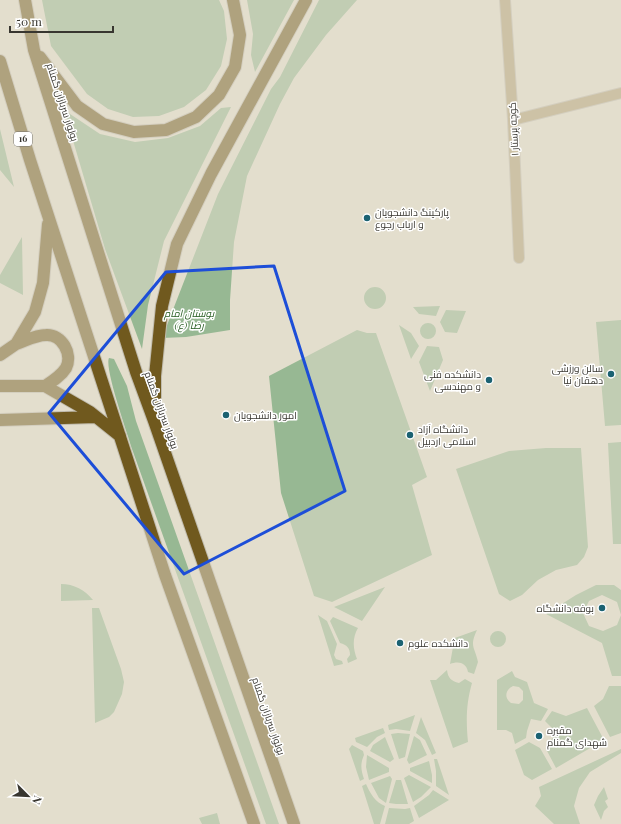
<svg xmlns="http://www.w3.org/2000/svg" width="621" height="824" font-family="'Playfair Display',Cairo,serif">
<rect width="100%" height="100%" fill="#e3decd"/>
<path fill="#97b893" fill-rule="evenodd" d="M42 0H219L224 11 227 39 221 66 206 90 184 107 159 116 133 117 108 109 87 94 51 46Z
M247 0H294L255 72 251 55 253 34Z
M319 0H357L326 35 294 78 280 104 247 176 234 242 230 300V330L186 337 162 338 218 194 271 89 280 77Z
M231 107 164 241 148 305 142 349 105 249 64 110 100 134 135 142 168 138 200 126 221 108Z
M0 129 14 187 0 170Z
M22 237 23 295 0 283V275Z
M364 298a11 11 0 1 1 22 0a11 11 0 1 1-22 0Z
M440 306 436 316 419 314 413 307Z
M446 310 466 311 457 333 445 332 440 322Z
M621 320V425L605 426 596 322Z
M420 331a8 8 0 1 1 16 0a8 8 0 1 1-16 0Z
M399 325 411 333 419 346 411 359Z
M357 330 367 333H376L427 477 412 485 432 555 332 602 314 596 281 493 269 376Z
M427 346 439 347 443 360 430 391 419 362Z
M109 358 114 359 127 386 136 421 279 824H266L132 449C128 435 104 368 109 358Z
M621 442V544H613L608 443Z
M546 448H581L588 547 584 557 577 565 556 570 538 580 522 595 510 601 499 594 456 469 509 451Z
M61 584C74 584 85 590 93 600L61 601Z
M596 585H614L621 590V615L617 602 602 595 589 601 583 613 589 626 603 631 617 625 621 615V676H612L602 643 546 614 576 595Z
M385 587 362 621 334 607Z
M92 608H99L121 669 124 682 122 694 114 712 109 717 95 723Z
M318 615 327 621 337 644 334 655 336 659 342 661 343 664 334 666Z
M333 617 358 628C352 638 353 649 357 659L348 663 347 659 350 655C350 648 347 645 340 643L330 621Z
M477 630C469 647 475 647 478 662L474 674 468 672C466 662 458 661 450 664L453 647 452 639Z
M490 639a8 8 0 1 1 16 0a8 8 0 1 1-16 0Z
M447 670C448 678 451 681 459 683L465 679 472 683C466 704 466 721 468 742L453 748 430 680H436Z
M512 671 515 677 527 682 534 703 548 709 541 721 531 719 527 731 526 738 515 744 512 733 506 730H497V680ZM513 686 519 687 523 691V700L519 704 511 703C504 698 505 690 513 686Z
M609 686H621V733L610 737 594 706 603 699Z
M587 708 604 740 556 768 546 749 556 732 545 721 552 711 566 716Z
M415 715 410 731 396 729 389 730 388 725Z
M421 717 436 753 432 755 425 740 416 733Z
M383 728 385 733 377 737 367 747 356 742 355 738Z
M398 733 410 734 405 757 399 759 391 734Z
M414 736 420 740 427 755 409 764 407 760Z
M385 737 394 759 390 762 370 751 373 745Z
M529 742 540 748 552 769 532 780 524 775 515 750Z
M352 745 363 751 364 755C360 764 361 770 364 779L360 781 349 749Z
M621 749V753L590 772 579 788 574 806 580 824H554L535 806 541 796 539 787Z
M367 755 389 768V772L369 780 366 767Z
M434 759H437L449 795 436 786V771Z
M429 761 432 775V783L410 771V768Z
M409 775 431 787 421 797 413 802 404 778Z
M390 776 392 779 386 803 379 798 371 783Z
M396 780H401L408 804H396L389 803Z
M366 784C370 793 375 802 385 806L380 824H374L362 786Z
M604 787 608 799 605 801 608 807 604 811 601 820 594 805 598 796Z
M433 790 449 800 419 818 414 806 429 795Z
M389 808 405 809 410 808 414 821 409 824H385Z
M217 813 220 824H202L199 818Z"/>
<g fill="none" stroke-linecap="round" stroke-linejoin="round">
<g stroke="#c1bcae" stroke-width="12">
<path id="street" d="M505 0 513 120 519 258
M513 120 621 93"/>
</g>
<g stroke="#c1bcae" stroke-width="14">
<path id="highway" d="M25 0 34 50 136 372 154 421 294 824
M40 57 77 106 103 124 134 132 166 130 196 117 219 95 235 67 240 35 233 0
M0 61 30 160 165 575 254 824
M16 344C25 341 36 335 46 335 62 334 73 354 66 368 61 376 53 381 45 386
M0 355 16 344 35 312 43 283 48 224
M0 386H45L90 412 120 436
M155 414V376L162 306 177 244 211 174 306 0
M0 420 96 417"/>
</g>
<use href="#street" stroke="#b1a075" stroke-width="10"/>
<use href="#highway" stroke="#70591e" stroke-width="12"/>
</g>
<path d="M0 0H621V824H0ZM274 266 345 491 184 574 49 413 166 272Z" fill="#e3decd" fill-opacity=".55" fill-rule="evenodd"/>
<path fill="none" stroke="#1d4ed8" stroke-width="3" stroke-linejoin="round" d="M274 266 345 491 184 574 49 413 166 272Z"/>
<g fill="#1b6272" stroke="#fff" stroke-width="1.5">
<circle cx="367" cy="218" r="4"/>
<circle cx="611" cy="374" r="4"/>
<circle cx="489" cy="380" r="4"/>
<circle cx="226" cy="415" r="4"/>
<circle cx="410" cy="435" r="4"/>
<circle cx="602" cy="608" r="4"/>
<circle cx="400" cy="643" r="4"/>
<circle cx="539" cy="736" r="4"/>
</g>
<g text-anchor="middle" stroke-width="3" stroke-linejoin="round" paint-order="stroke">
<rect fill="#fff" stroke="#74726e" stroke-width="1" x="14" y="132" width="18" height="14" rx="3"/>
<g font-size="9" font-weight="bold" fill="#383630">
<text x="23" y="142">16</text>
</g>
<g font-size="10" fill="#383630" stroke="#fff">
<text transform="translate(63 102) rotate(72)" y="4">بولوار سربازان گمنام</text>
<text transform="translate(513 129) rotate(-93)" y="4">کوچه پرستار ۱</text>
<text transform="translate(162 410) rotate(70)" y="4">بولوار سربازان گمنام</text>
<text transform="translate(269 716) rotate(71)" y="4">بولوار سربازان گمنام</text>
</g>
<g font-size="10" fill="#383630" stroke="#fff" text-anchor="start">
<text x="375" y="216">پارکینگ دانشجویان<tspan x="375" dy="12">و ارباب رجوع</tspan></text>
<text x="603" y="372" text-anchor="end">سالن ورزشی<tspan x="603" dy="12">دهقان نیا</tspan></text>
<text x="481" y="378" text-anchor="end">دانشکده فنی<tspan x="481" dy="12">و مهندسی</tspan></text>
<text x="234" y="419">امور دانشجویان</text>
<text x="418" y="433">دانشگاه آزاد<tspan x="418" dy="12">اسلامی اردبیل</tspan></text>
<text x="594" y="612" text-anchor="end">بوفه دانشگاه</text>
<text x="408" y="647">دانشکده علوم</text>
<text x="547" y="734">مقبره<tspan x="547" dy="12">شهدای گمنام</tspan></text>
</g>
<g font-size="10" font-style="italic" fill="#265c21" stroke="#fff">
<text x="189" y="317">بوستان امام<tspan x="189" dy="12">رضا (ع)</tspan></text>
</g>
</g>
<g transform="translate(28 796) rotate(114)" stroke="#ffffff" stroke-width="3" paint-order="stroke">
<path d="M0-3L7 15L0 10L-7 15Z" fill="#383630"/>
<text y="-6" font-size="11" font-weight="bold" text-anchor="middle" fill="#383630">N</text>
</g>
<path d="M10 26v6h103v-6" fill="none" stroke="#383630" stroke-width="2"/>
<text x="16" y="26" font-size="12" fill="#383630" stroke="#ffffff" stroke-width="3" paint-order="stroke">50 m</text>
</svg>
